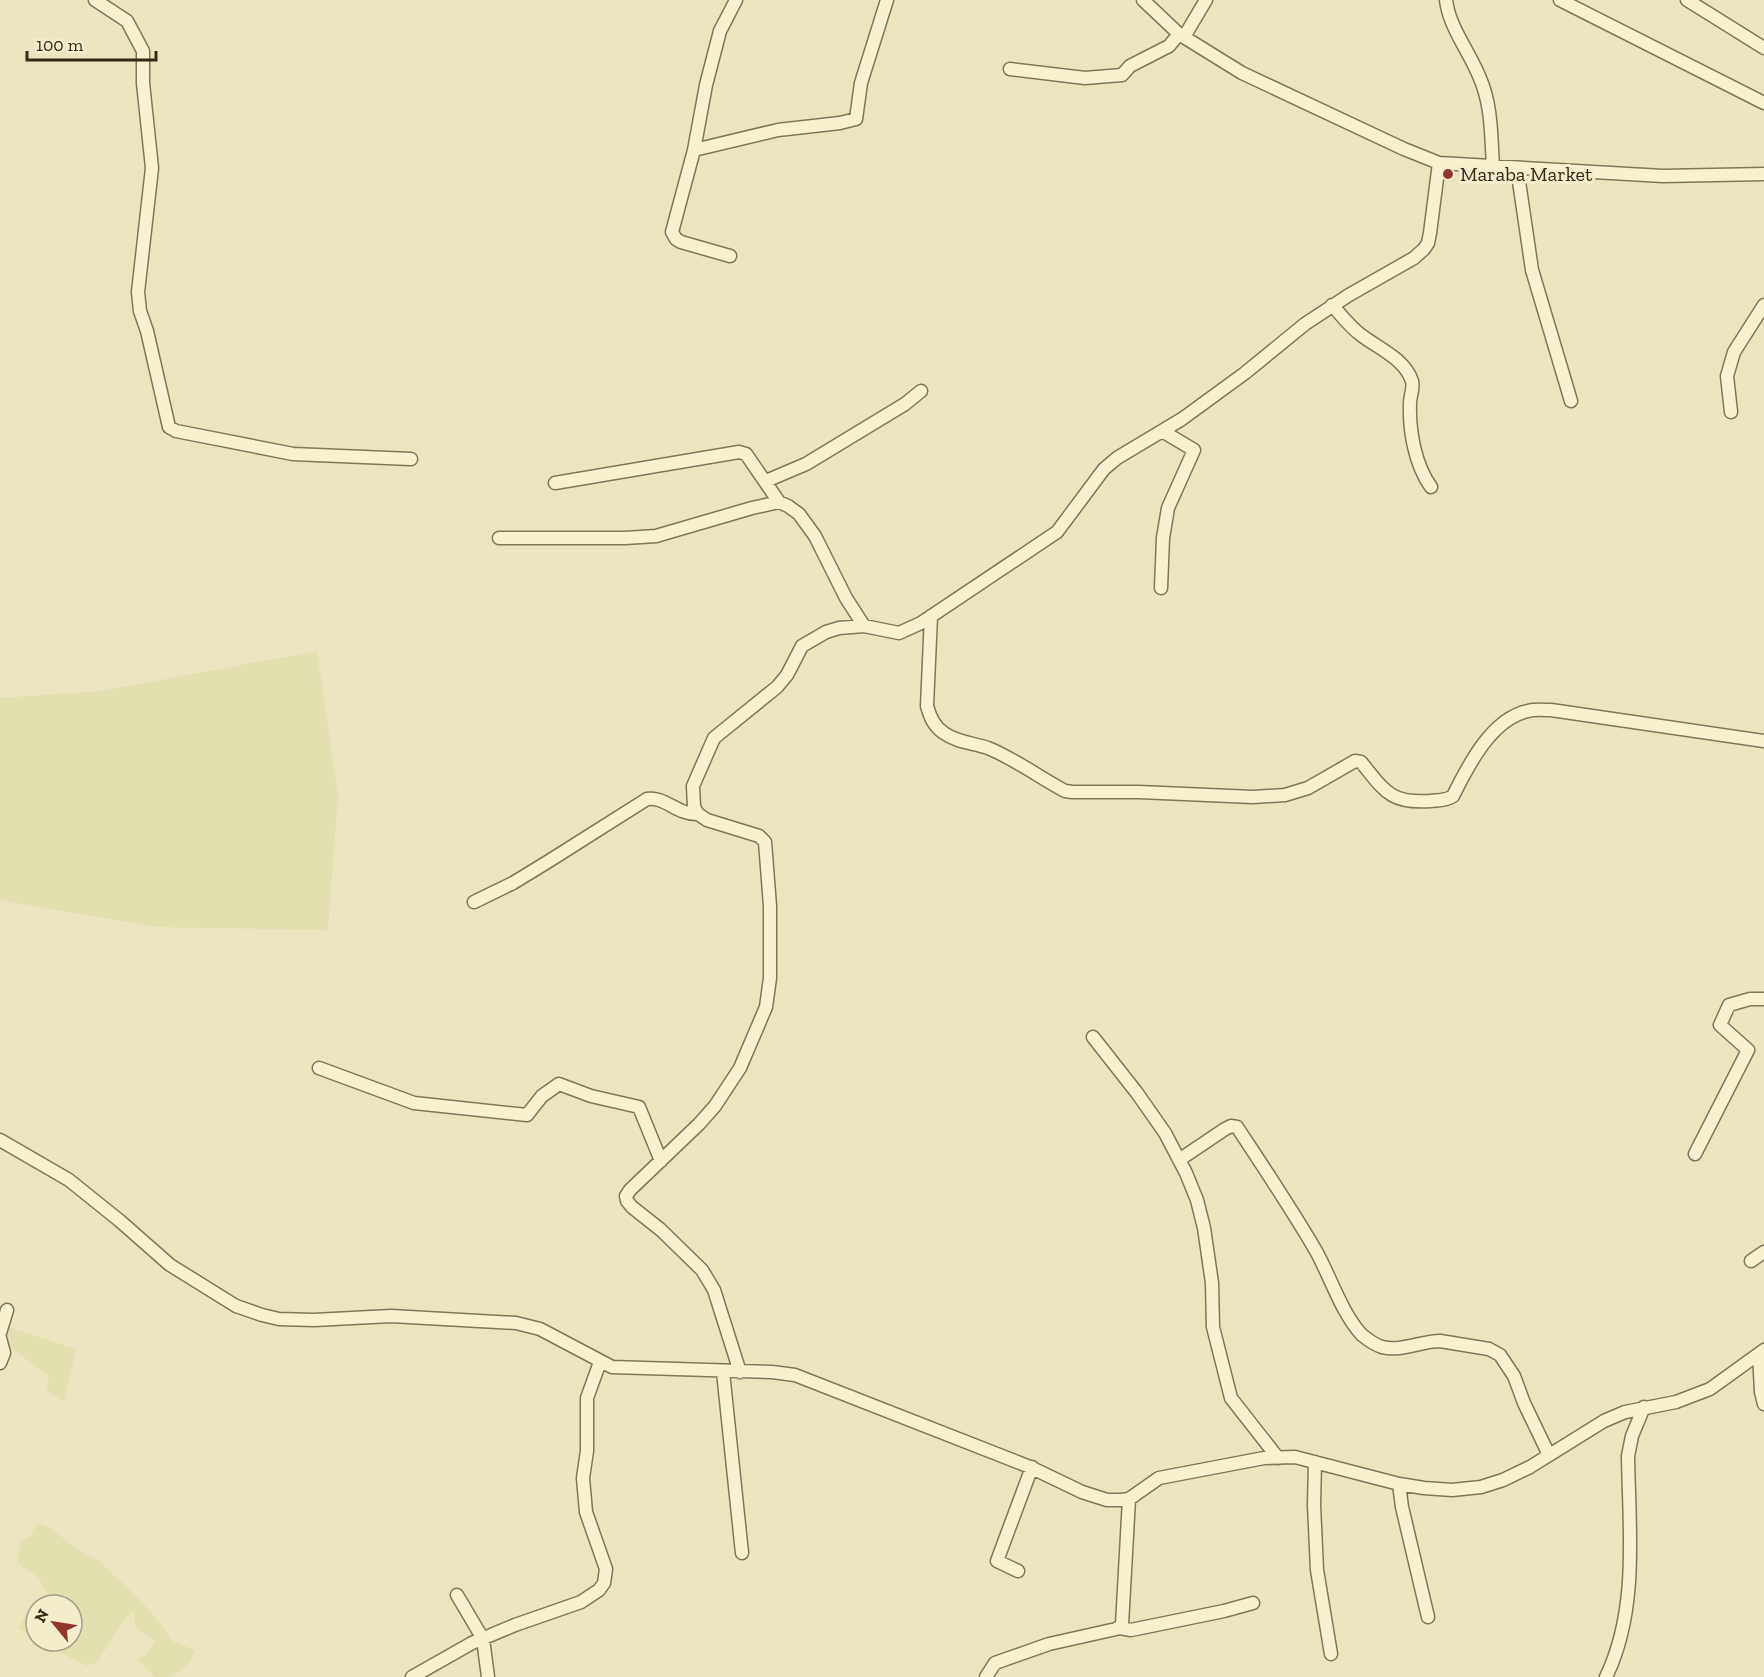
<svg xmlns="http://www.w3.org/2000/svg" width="1764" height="1677" font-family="'Zilla Slab',serif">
<rect width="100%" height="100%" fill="#ece4bf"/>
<path fill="#e1dfad" d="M317 651 338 797 328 930 155 927 0 900V698L101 691Z
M8 1327 76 1349 64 1402 46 1391 49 1376 1 1341Z
M37 1523 53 1529 72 1546 99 1561 136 1596 156 1618 173 1642 195 1650 188 1665 168 1677H156L151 1673 137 1658 145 1656 156 1641 135 1627 134 1609 117 1629 113 1638 97 1662 87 1666 38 1641H72V1605H36V1640L19 1628 32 1605 47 1594 39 1578 17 1563 21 1540 30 1536Z"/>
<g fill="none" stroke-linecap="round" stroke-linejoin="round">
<g stroke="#837458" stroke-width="15">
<path id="minor" d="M95 0 127 21 143 51V83L152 168 138 292 140 311 147 331 169 427 176 431 293 454 411 459
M1143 0 1179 34 1242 73 1404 149 1439 163 1663 176 1764 174
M1446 0C1449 27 1469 51 1479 76 1492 104 1491 136 1493 167
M1560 0 1764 103
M1687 0 1764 48
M1184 37 1206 0
M1010 69 1085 78 1122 75 1130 66 1169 46 1179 34
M694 150 778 130 840 123 856 119 861 83 887 0
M1517 168 1532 270 1571 401
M730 256 681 242 676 239 672 232 694 150 706 85 720 31 736 0
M1332 305C1341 315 1350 327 1361 335 1378 348 1405 359 1412 381 1414 388 1410 396 1410 403 1409 431 1415 465 1431 487
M1731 412 1727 376 1734 352 1764 305
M766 481 806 464 905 404 921 391
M555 483 739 452 746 454 779 502
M499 538H625L656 536 752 508 779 502 788 506 799 514 815 536 846 598 864 626
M1161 588 1163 538 1168 508 1194 450 1162 431
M931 616 927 706C930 717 934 727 944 733 956 742 973 743 988 748 1015 759 1039 777 1065 791L1072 792H1139L1253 797 1285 795 1308 788 1355 761 1361 762C1384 790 1390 804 1430 801 1438 800 1446 801 1453 796 1468 766 1491 719 1528 711 1535 709 1544 710 1551 710L1764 741
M474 902 513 883 549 861 647 799C665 796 677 815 698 814
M1093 1037 1137 1093 1165 1133 1186 1173 1197 1200 1204 1228 1212 1283 1213 1327 1231 1398 1278 1458
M319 1068 414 1103 527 1115 542 1096 559 1084 591 1096 639 1107 661 1161
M0 1140 69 1180 120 1221 170 1265 236 1306 262 1315 279 1319 314 1320 391 1316 516 1323 540 1329 612 1367 772 1372 795 1375 1030 1467 1082 1492 1107 1500H1121L1129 1499 1159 1478 1264 1458 1295 1457 1399 1484 1424 1488 1452 1490 1481 1487 1503 1480 1530 1467 1604 1421 1625 1412 1676 1402 1710 1389 1764 1350
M1695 1154 1748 1050 1720 1025 1729 1005 1750 999H1764
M1179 1160 1225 1129 1231 1126 1237 1127C1264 1168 1291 1208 1316 1251 1330 1276 1342 1314 1362 1335 1367 1339 1375 1345 1382 1347 1401 1352 1421 1341 1440 1341L1489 1349 1500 1355 1514 1376 1524 1403 1549 1455
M1751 1261 1764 1252
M0 1333 7 1310
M0 1338 4 1353 0 1363
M1759 1354 1761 1392 1764 1404
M723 1372 742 1553
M740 1372 714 1290 702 1270 661 1230 632 1207 627 1201 626 1196 630 1190 699 1124 715 1106 740 1068 766 1007 770 978V906L765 842 759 836 707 820 698 814 694 807 693 786 714 738 777 687 787 675 802 646 826 632 839 628 864 626 899 633 921 623 1057 532 1104 469 1117 458 1182 419 1245 373 1305 324 1349 295 1414 258 1424 249 1428 243 1430 233 1439 163
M1315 1462 1314 1505 1317 1570 1331 1654
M1399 1484 1402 1507 1428 1617
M1018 1571 997 1561 1032 1467
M457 1595 483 1639 488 1677
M1120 1628 1131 1630 1224 1611 1253 1603
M412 1677 472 1643 515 1625 581 1602 599 1590 604 1583 606 1569 586 1512 583 1478 587 1451V1398L600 1362
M986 1677 995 1663 1049 1644 1116 1629 1122 1625 1129 1499
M1606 1677C1639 1609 1629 1528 1628 1456L1632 1436 1644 1407"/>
</g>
<use href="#minor" stroke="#f7f0d1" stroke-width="12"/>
</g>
<circle fill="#90362a" stroke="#f3edce" stroke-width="2" cx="1448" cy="174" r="6"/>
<g text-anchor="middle" stroke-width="6" stroke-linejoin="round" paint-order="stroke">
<g font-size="20" fill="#332a1c" stroke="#f3edce" text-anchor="start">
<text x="1460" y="181">Maraba Market</text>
</g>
</g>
<g transform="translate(54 1623) rotate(300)"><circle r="28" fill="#f3edce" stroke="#a69f87" stroke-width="1.5"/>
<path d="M0-4.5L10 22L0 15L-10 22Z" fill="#90362a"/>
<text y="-9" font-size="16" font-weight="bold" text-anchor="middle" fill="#332a1c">N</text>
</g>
<path d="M27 51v9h129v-9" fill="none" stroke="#332a1c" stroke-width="3"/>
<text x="36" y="51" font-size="18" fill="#332a1c" stroke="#f3edce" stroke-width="4.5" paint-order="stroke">100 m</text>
</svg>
